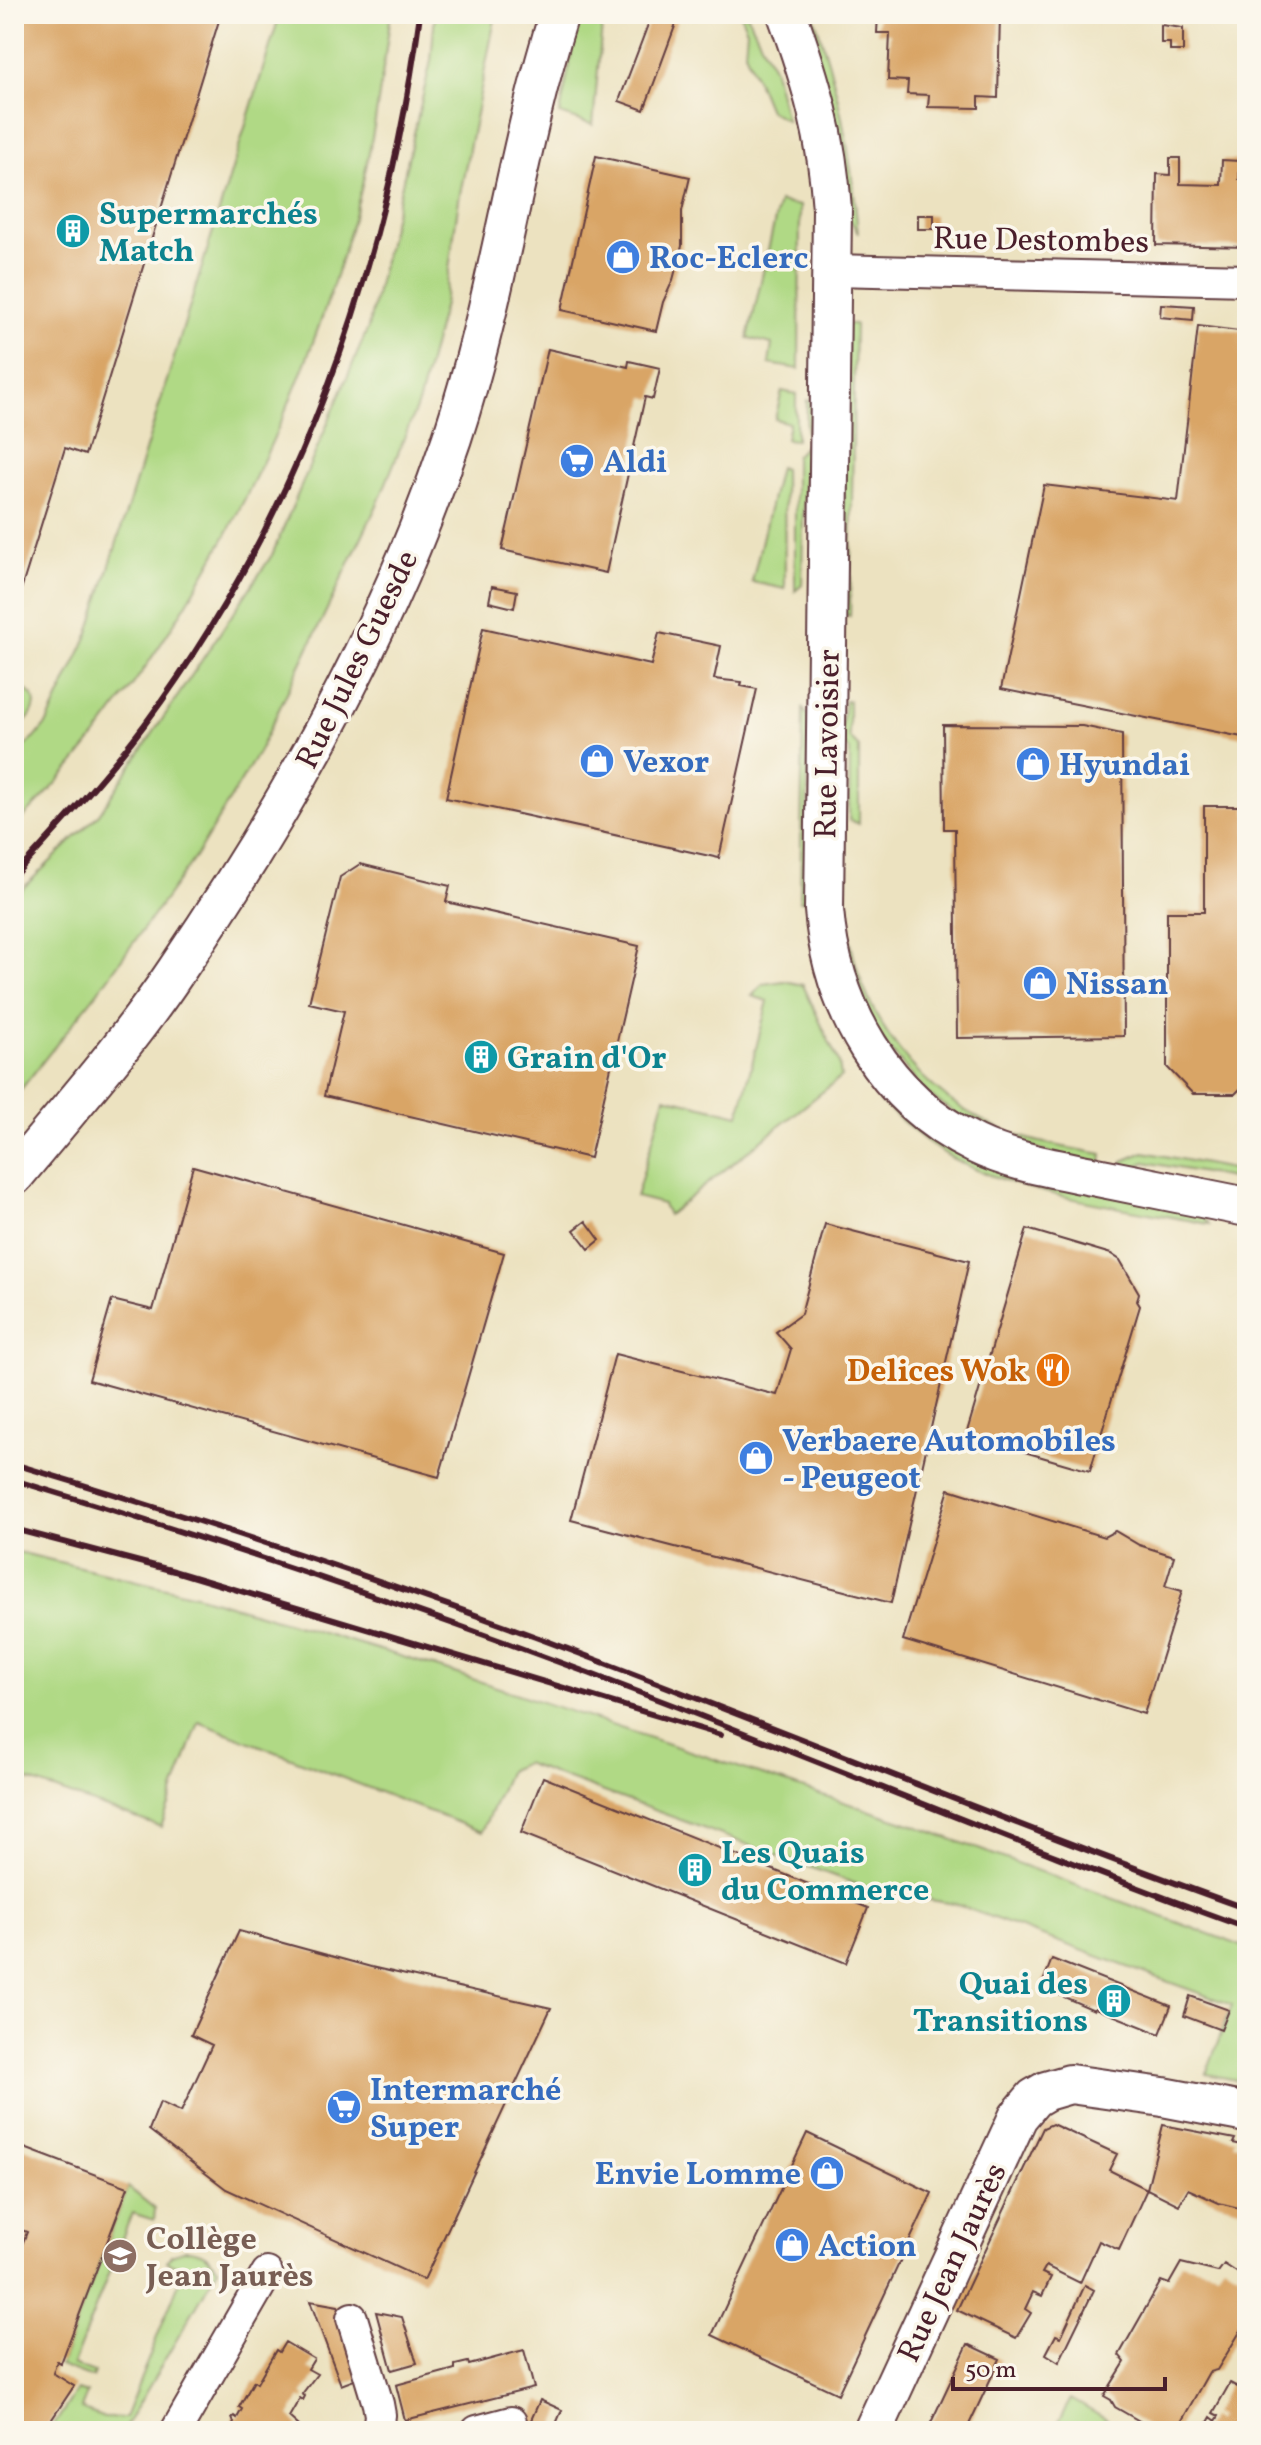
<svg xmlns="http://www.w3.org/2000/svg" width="1261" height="2445" font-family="Vollkorn,serif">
<rect width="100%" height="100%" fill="#fbf7ec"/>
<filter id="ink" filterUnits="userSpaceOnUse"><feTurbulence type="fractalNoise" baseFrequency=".0125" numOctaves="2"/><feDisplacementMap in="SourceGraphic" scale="16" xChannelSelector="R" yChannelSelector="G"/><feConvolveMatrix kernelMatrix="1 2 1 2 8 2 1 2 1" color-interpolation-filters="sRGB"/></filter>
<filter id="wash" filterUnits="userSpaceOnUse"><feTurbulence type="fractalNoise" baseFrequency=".006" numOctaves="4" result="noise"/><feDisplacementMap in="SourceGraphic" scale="32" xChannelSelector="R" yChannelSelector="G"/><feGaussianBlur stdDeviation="1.8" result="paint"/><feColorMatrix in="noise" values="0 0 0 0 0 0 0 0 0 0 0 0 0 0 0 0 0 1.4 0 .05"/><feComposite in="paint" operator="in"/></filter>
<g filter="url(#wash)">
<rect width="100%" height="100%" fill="#ece2c0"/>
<path fill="#b0d985" stroke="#7d7c58" stroke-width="2" d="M280 14H391C381 81 373 150 354 216 307 385 230 551 127 693 92 743 59 785 14 826V754L35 738 47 723 89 633Z
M435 14H496L459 199 444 304 419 401 378 503 259 751 196 856 97 993 14 1098V897L99 814 272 555 368 328 431 61Z
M579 14H603L593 125 560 114Z
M740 14H747L774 70 786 120 769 110 745 52 747 30Z
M805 14H813C839 86 852 157 858 233L849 218Z
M779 202 800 206 799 369 769 364 772 344 748 338Z
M847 324H855L850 616 842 614Z
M782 391 796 394V440L786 439 789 423 775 419Z
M807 400 816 404 814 449 804 459 802 585 795 591V457L806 444Z
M779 467 784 469 785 589 752 582Z
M14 686C47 694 36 716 14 731Z
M845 701H849V737L859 747V824L849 820 850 750 840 742Z
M803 709 808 715 807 901H800Z
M848 925C859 1017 921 1098 1008 1132 1038 1144 1071 1148 1102 1154L1101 1164 1050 1153 969 1123 926 1093 873 1029 840 926Z
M784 981 803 985 839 1063 841 1077 668 1215 663 1204 636 1197 665 1097 739 1115 768 1001 752 996 763 984Z
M879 1101 1201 1214 1209 1224C1129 1208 1023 1197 952 1158 925 1143 903 1121 879 1101Z
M1144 1152 1247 1172V1181L1145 1162 1132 1169 1123 1168V1161Z
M14 1551 199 1596 433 1666 916 1826 1247 1948V2082L1206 2074 1232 2005 955 1904 875 1891 525 1763 509 1770 482 1832 199 1722 161 1827 14 1775Z
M128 2187 155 2209 154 2220 132 2213 73 2365 94 2373 92 2378 60 2366Z
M185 2250C201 2250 209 2256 218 2269L123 2431H50L77 2390 87 2393 81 2409 104 2418H125L184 2269 167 2261 171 2255Z
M1071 2399 1126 2431H1127H1053Z"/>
<g id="blocks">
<path fill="#d9a566" d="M14 14H221L85 455 65 448 15 609Z
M652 14H666L678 18 644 110 619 101Z
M878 14H1000L998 98 979 97V108L928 107 929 95 907 94 908 81 888 80 890 33H877Z
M1161 25 1183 28V51H1170V43H1161Z
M596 156 690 177 682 211V246L673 280 663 302 656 331 562 310Z
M1170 158H1180V184L1221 185 1222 160 1240 161 1239 179H1247V247L1156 245 1157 174 1170 175Z
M918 215H934V229H918Z
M1161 304 1194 306 1193 320 1160 317Z
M1198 326 1247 332V738L1001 689 1044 485 1178 501Z
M548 349 628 367 629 361 660 368 653 399 645 397 606 573 502 550Z
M492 586 517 591 514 608 489 602Z
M483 628 651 665 659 633 721 646 714 679 742 682 741 686 757 689 719 858 446 798Z
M943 725 1082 726 1122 734 1124 1036 957 1038 955 829H944Z
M1204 806H1247V1082L1235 1094H1193L1167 1067V912H1204Z
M360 864 450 886 446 902 639 946 590 1158 324 1096 344 1011 309 1003 340 877Z
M193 1166 504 1253 439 1477 89 1380 112 1300 153 1310Z
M586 1221 600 1240 589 1249 574 1230Z
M825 1224 969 1261 891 1603 571 1520 615 1354 777 1395 791 1349 776 1332 801 1314Z
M1027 1229 1111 1254 1120 1260 1139 1293 1137 1301 1140 1306 1090 1471 966 1435Z
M949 1489 1104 1537 1115 1531 1139 1545 1174 1556 1165 1586 1182 1591 1144 1714 903 1640Z
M543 1777 868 1908 846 1963 521 1833Z
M239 1931 371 1967 551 2008 424 2280 226 2189 149 2130 160 2102 181 2112 212 2045 191 2035Z
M1052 1959 1171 2006 1160 2034 1095 2008 1094 2010 1041 1987Z
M1190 1996 1229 2010 1221 2030 1184 2016Z
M1052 2124 1117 2154 1109 2170 1147 2189 1119 2250 1099 2241 1080 2283 1046 2266 1042 2273 1051 2277 1042 2296 1033 2292 1025 2309 1031 2313 1016 2338 957 2310 1043 2128Z
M1163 2125 1235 2139 1233 2143 1247 2146V2210L1219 2203 1188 2189 1179 2205 1147 2189Z
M807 2133 932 2193 838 2394 712 2335Z
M14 2144 128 2187 61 2363 57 2361 53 2373 74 2386 44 2431H14V2265L27 2232 14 2227Z
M1181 2263 1218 2272 1224 2264 1247 2279V2306L1243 2327 1217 2370 1209 2372 1176 2431H1157L1115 2407 1111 2400 1104 2396 1125 2362 1119 2355 1161 2281 1169 2284Z
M1085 2285 1094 2290 1059 2362 1046 2354 1056 2335 1061 2337Z
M310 2301 338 2306 365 2376 341 2385Z
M376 2312 402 2317 417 2363 392 2370Z
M285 2342 314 2359 308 2369 317 2374 302 2394 305 2396 303 2400 300 2398 289 2417 299 2426 296 2431H229L234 2423 232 2418 234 2416 237 2418 242 2409 239 2407 254 2381 257 2383 276 2350 279 2352Z
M968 2344 1000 2359 966 2431H927Z
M524 2350 534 2388 405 2420 396 2385 455 2369V2365L468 2362 469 2365Z
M1230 2383 1247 2392V2431H1203L1211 2417 1216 2421 1219 2416 1213 2413Z
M540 2400 562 2410 553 2431H526Z"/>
</g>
</g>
<g filter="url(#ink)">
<use href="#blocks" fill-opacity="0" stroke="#623c41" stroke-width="2"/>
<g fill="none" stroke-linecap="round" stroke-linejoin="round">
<g stroke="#623c41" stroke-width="34">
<path id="minor" d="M833 270 1247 280
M352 2318 378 2404 380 2415 378 2431
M176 2431 267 2273
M477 2431 511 2422"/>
</g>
<g stroke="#623c41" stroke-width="42">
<path id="tertiary" d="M787 14C812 83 827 136 832 209L824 910C832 1008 885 1100 975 1144 1012 1162 1053 1168 1092 1176 1144 1186 1195 1197 1247 1207
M14 1176C69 1109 128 1043 176 971 289 805 388 629 452 438 498 299 515 153 559 14
M873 2431 1018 2117 1034 2098 1046 2091 1070 2084 1163 2097 1247 2113"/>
</g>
<use href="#minor" stroke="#fff" stroke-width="30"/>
<use href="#tertiary" stroke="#fff" stroke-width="38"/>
<path stroke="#4a1f2b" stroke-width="6" d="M14 876C59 827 105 777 145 724 300 516 386 269 420 14
M14 1464C208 1522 400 1585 589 1657 808 1740 1026 1830 1247 1909
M14 1480C237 1547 458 1622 675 1706 866 1780 1055 1859 1247 1928
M14 1529 174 1571 721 1735"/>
</g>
</g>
<defs>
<g id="building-disc" transform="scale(1.8)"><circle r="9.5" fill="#0f9aa8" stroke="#fbf7ec"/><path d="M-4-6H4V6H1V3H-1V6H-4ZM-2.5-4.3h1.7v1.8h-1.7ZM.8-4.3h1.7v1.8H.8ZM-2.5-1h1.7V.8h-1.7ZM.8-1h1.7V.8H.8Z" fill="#fff"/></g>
<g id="shop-disc" transform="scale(1.8)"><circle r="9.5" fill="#3f7fe0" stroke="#fbf7ec"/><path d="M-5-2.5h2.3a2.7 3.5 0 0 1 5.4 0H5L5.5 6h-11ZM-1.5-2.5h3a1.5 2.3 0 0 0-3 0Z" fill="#fff"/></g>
<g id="supermarket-disc" transform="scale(1.8)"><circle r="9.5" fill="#3f7fe0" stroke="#fbf7ec"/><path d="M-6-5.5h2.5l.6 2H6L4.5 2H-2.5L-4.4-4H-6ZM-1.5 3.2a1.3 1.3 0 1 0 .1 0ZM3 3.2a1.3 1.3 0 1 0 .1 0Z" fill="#fff"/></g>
<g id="restaurant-disc" transform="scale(1.8)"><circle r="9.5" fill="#e8710a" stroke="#fbf7ec"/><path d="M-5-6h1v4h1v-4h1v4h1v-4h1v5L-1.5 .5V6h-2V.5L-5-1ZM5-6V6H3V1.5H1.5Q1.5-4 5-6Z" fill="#fff"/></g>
<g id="school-disc" transform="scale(1.8)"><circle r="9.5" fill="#8d6e63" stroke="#fbf7ec"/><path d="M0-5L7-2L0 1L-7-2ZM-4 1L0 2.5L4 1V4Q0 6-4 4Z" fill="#fff"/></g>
</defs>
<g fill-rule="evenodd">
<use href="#building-disc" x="73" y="231"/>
<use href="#shop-disc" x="623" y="257"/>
<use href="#supermarket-disc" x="577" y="461"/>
<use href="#shop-disc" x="597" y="761"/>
<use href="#shop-disc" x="1033" y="764"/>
<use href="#shop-disc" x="1040" y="983"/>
<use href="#building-disc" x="481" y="1057"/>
<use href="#restaurant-disc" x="1053" y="1370"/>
<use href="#shop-disc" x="756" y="1458"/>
<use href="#building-disc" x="695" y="1870"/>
<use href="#building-disc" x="1114" y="2001"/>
<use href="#supermarket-disc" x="344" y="2107"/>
<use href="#shop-disc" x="827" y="2173"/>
<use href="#shop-disc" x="792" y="2245"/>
<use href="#school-disc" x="120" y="2256"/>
</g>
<g text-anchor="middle" stroke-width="7" stroke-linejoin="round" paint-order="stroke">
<g font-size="32" font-weight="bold" fill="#0d838f" stroke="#fbf7ec" text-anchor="start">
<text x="99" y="224">Supermarchés<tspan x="99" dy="37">Match</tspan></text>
<text x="507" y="1068">Grain d'Or</text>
<text x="721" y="1863">Les Quais<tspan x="721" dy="37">du Commerce</tspan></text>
<text x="1088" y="1994" text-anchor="end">Quai des<tspan x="1088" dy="37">Transitions</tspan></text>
</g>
<g font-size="32" fill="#4a1f2b" stroke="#fbf7ec">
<text transform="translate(1041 239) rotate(1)" y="11">Rue Destombes</text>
<text transform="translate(356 659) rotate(-64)" y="11">Rue Jules Guesde</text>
<text transform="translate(826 744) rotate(-89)" y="11">Rue Lavoisier</text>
<text transform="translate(951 2262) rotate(-65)" y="11">Rue Jean Jaurès</text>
</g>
<g font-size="32" font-weight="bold" fill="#366cbe" stroke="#fbf7ec" text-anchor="start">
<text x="649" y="268">Roc-Eclerc</text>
<text x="603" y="472">Aldi</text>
<text x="623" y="772">Vexor</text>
<text x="1059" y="775">Hyundai</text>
<text x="1066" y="994">Nissan</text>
<text x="782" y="1451">Verbaere Automobiles<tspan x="782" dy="37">- Peugeot</tspan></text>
<text x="370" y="2100">Intermarché<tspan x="370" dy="37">Super</tspan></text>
<text x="801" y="2184" text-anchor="end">Envie Lomme</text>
<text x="818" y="2256">Action</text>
</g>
<g font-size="32" font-weight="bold" fill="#c56008" stroke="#fbf7ec" text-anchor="end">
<text x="1027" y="1381">Delices Wok</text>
</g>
<g font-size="32" font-weight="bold" fill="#785e54" stroke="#fbf7ec" text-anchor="start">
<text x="146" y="2249">Collège<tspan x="146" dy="37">Jean Jaurès</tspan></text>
</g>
</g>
<rect width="1261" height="2445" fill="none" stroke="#fbf7ec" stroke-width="48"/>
<path d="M953 2377v12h212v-12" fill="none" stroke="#4a1f2b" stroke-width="4"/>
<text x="965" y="2377" font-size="24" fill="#4a1f2b" stroke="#fbf7ec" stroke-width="6" paint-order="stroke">50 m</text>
</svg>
